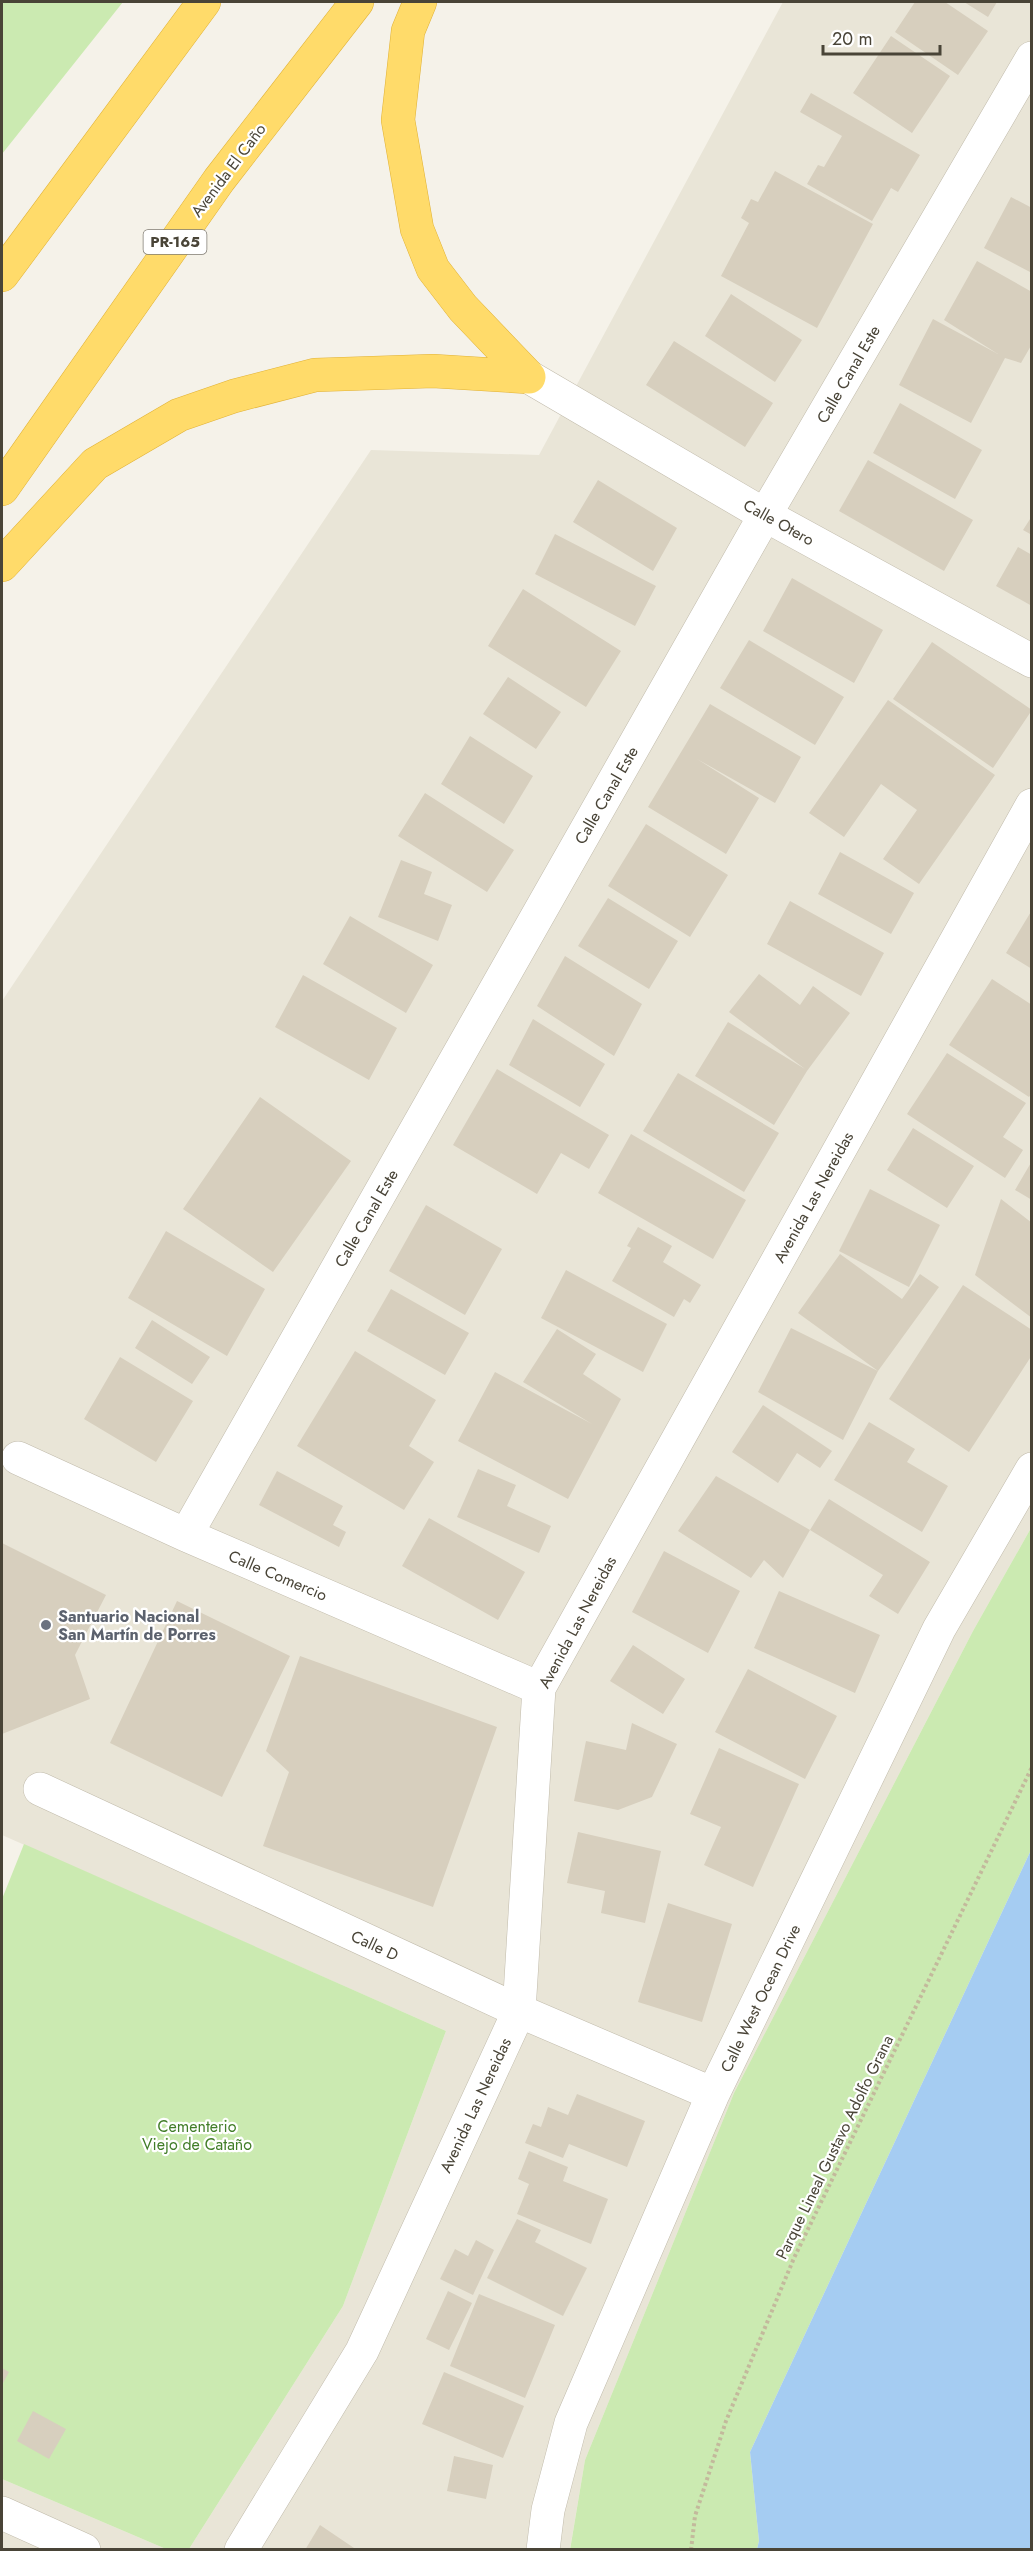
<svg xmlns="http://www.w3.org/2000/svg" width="1033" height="2551" font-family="Jost,sans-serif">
<rect width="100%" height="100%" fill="#f5f2e9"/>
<path fill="#e9e5d7" d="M783 2H1031V1528L973 1631 734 2093 585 2460 570 2549H189L343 2306 446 2031 2 1835V1001L371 450 539 455Z
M2 2479 166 2549H2Z"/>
<path fill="#cbeab1" d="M2 2H123L2 154Z
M1031 1528V1850L750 2452 759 2541 757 2549 570 2550 585 2460 734 2093 973 1631Z
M24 1844 446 2031 343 2306 189 2549H166L2 2479V1899Z"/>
<path fill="#a5ccf2" d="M1031 1850V2549H757L759 2541 750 2452Z"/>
<path fill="#d7cfbe" d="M915 2H945L988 31 958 75 895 32Z
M964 2H997L988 17Z
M891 36 950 76 912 133 853 93Z
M811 93 920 155 898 192 891 188 872 221 807 184 818 165 824 167 842 136 800 112Z
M775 171 873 224 817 328 721 276 749 223 741 218 751 199 758 202Z
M1011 197 1032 208V273L984 248Z
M977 261 1032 292V344L1021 363 1005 358 971 423 899 385 933 319 998 354 944 320Z
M731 294 802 340 775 382 705 336Z
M674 341 773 403 745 447 646 385Z
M900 403 982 450 955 499 873 453Z
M868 460 973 520 944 571 839 511Z
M598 480 677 528 653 571 573 522Z
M1032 516V535L1023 530Z
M555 534 656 586 635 626 535 574Z
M1018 547 1032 555V606L996 586Z
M792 578 883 630 854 683 763 631Z
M523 589 621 651 586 707 488 646Z
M749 640 844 697 815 745 720 688Z
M932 642 1032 710 993 768 893 699Z
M508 677 561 712 536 749 483 714Z
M888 700 995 775 919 884 883 859 917 810 881 784 844 837 809 813Z
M710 704 801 757 775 803 697 759 759 798 726 854 648 807Z
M470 736 533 776 504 824 441 784Z
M425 793 514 850 487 892 398 836Z
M646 824 728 875 690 937 608 886Z
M840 852 914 893 891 934 818 894Z
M401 860 432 872 424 894 452 905 438 941 378 917Z
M608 898 678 941 649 989 578 946Z
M790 901 884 953 861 996 767 944Z
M1032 910V969L1006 953Z
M350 916 433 965 406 1013 323 964Z
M565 956 642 1004 614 1056 537 1006Z
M759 974 800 1005 813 986 850 1013 807 1071 774 1125 695 1076 728 1022 805 1069 729 1012Z
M303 975 397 1028 369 1080 275 1027Z
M992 979 1032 1005V1093L1029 1097 949 1045Z
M533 1019 605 1064 580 1107 509 1065Z
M947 1053 1026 1103 1003 1137 1023 1150 1005 1178 907 1114Z
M497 1069 609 1135 589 1169 561 1153 537 1194 453 1145Z
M678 1073 779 1133 744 1192 643 1131Z
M260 1097 351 1161 273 1272 183 1209Z
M913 1128 974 1166 947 1208 887 1170Z
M631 1134 746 1200 713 1259 598 1193Z
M1032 1161V1200L1015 1190Z
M870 1189 940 1225 909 1287 839 1251Z
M1001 1199 1032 1223V1318L975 1275Z
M426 1205 502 1249 465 1315 389 1271Z
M638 1227 672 1246 663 1262 701 1285 690 1303 684 1299 674 1317 612 1281 631 1248 627 1246Z
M166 1231 265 1289 227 1356 128 1298Z
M840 1254 902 1299 920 1274 939 1287 878 1371 843 1440 758 1392 791 1328 878 1371 798 1313Z
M566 1270 667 1324 643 1372 541 1318Z
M963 1285 1032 1330V1355L969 1452 889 1399Z
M391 1289 469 1333 445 1375 367 1331Z
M152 1320 210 1357 192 1384 135 1348Z
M557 1329 596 1354 583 1374 621 1399 568 1499 458 1441 495 1372 592 1424 523 1382Z
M355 1351 436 1400 409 1446 434 1462 404 1510 297 1446Z
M120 1357 193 1401 156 1462 84 1419Z
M763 1405 832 1451 820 1468 797 1453 778 1483 732 1452Z
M869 1422 915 1449 907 1462 948 1486 922 1532 834 1480Z
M478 1469 516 1485 507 1506 551 1526 539 1553 457 1517Z
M277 1471 343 1506 333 1525 346 1532 339 1547 259 1505Z
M716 1476 810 1530 829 1499 930 1562 898 1614 869 1596 883 1575 810 1530 783 1578 764 1560 751 1578 678 1531Z
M429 1518 525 1572 498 1620 402 1566Z
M2 1543 106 1595 75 1655 90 1699 2 1734Z
M664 1551 740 1591 708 1653 632 1612Z
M779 1591 880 1635 855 1693 754 1648Z
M177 1601 290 1656 222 1797 110 1743Z
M633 1645 685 1679 663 1714 610 1681Z
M300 1656 497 1727 433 1907 263 1846 289 1772 266 1751Z
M748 1669 837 1716 805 1779 715 1732Z
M632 1723 677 1744 652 1797 618 1810 574 1801 586 1741 626 1750Z
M719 1748 799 1784 753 1887 704 1865 721 1827 690 1814Z
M578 1832 661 1851 645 1923 601 1913 605 1891 567 1883Z
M668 1903 732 1924 702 2022 638 2002Z
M577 2094 645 2121 627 2167 569 2144 563 2158 525 2143 533 2124 541 2127 548 2107 568 2115Z
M529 2151 568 2167 563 2181 608 2199 591 2244 517 2214 529 2184 518 2179Z
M517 2219 541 2230 535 2242 587 2268 563 2316 487 2278Z
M476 2240 494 2250 473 2295 440 2279 455 2249 468 2256Z
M448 2291 472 2303 449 2350 426 2339Z
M479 2294 555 2325 525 2398 450 2366Z
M2 2368 9 2372 2 2385Z
M444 2372 524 2406 503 2458 422 2424Z
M33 2411 66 2429 49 2459 17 2441Z
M454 2456 493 2465 486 2499 447 2491Z
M320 2525 357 2550H305Z"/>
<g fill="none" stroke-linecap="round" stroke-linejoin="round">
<g stroke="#c1bbab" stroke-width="34">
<path id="minor" d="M18 1458 186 1535 539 1688
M186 1535 765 515 1032 58
M40 1789 519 2011 713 2094
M2 2513 84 2550
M543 2550 548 2510 571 2423 713 2094 939 1629 1032 1469"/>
</g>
<g stroke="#c1bbab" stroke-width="34">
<path id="tertiary" d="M529 377 765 515 1032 661
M241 2550 362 2351 519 2011 539 1688 1032 805"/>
</g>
<g stroke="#e1b237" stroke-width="34">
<path id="motorway" d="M420 2 408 31 398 120 417 229 433 269 463 308 529 377
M2 275 204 2
M2 489 219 180 357 2
M2 565 95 464 179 415 234 396 315 375 433 371 529 377"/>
</g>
<path stroke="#c3b99c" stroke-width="4" stroke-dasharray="3 3" stroke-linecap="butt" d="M691 2550 695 2516 726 2421 794 2258 1032 1767"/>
<use href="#minor" stroke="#fff" stroke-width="33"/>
<use href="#tertiary" stroke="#fff" stroke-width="33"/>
<use href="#motorway" stroke="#ffdb6a" stroke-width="33"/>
</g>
<circle fill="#6b7280" stroke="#fff" stroke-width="2" cx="46" cy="1625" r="6"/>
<g text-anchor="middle" stroke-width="4.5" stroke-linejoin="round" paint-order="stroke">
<rect fill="#fff" stroke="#807c73" stroke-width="1.5" x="143.5" y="230" width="63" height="24" rx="4.5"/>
<g font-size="15" font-weight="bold" fill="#494437">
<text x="175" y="247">PR-165</text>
</g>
<g font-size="16" fill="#494437" stroke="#fff">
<text transform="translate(228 170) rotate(-53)" y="6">Avenida El Caño</text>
<text transform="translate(848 374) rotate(-60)" y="6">Calle Canal Este</text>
<text transform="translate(779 522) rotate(29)" y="6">Calle Otero</text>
<text transform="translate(606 795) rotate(-60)" y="6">Calle Canal Este</text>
<text transform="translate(813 1197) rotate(-61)" y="6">Avenida Las Nereidas</text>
<text transform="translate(366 1218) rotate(-60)" y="6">Calle Canal Este</text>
<text transform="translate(278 1575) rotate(23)" y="6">Calle Comercio</text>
<text transform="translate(577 1622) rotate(-62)" y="6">Avenida Las Nereidas</text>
<text transform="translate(375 1945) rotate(25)" y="6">Calle D</text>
<text transform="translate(760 1998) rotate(-64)" y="6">Calle West Ocean Drive</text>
<text transform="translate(475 2105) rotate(-65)" y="6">Avenida Las Nereidas</text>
<text transform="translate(834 2147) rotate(-64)" y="6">Parque Lineal Gustavo Adolfo Grana</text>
</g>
<g font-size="16" font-weight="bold" fill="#5b616d" stroke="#fff" text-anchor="start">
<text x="58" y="1622">Santuario Nacional<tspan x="58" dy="18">San Martín de Porres</tspan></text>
</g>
<g font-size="16" fill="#417d28" stroke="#fff">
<text x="197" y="2132">Cementerio<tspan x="197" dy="18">Viejo de Cataño</tspan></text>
</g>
</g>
<rect width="1033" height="2551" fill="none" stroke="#494437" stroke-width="6"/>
<path d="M823 45v9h117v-9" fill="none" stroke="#494437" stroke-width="3"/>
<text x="832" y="45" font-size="18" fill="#494437" stroke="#ffffff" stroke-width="4.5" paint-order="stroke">20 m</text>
</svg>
